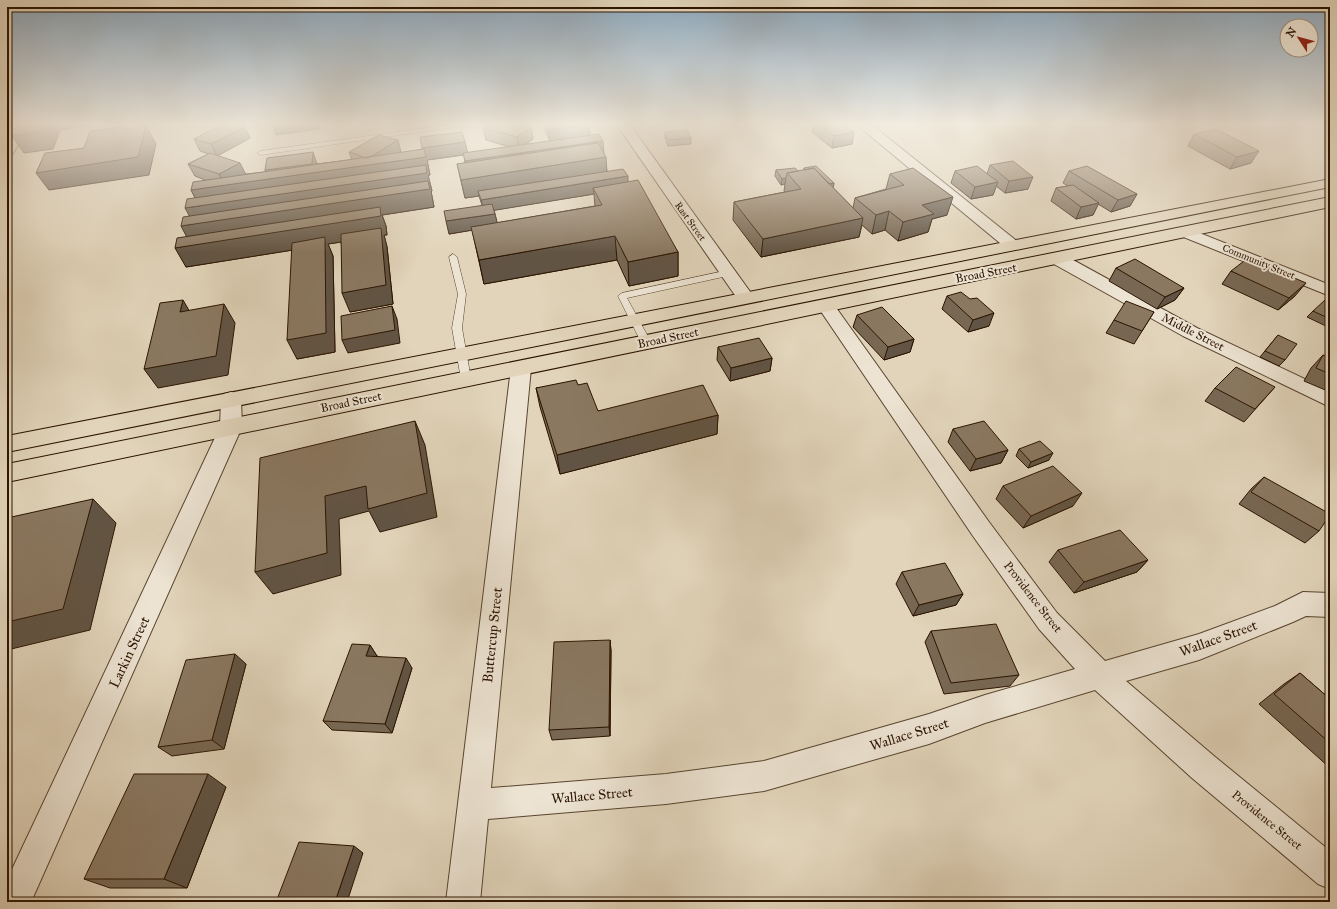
<svg xmlns="http://www.w3.org/2000/svg" width="1337" height="909" font-family="'IM FELL Great Primer',serif">
<rect width="100%" height="100%" fill="#e1d4ba"/>
<filter id="stains"><feTurbulence type="fractalNoise" baseFrequency=".005" numOctaves="4"/><feColorMatrix values="0 0 0 0 .2 0 0 0 0 .09 0 0 0 0 .02 0 0 0 .5 -.17"/></filter>
<radialGradient id="worn" r=".72"><stop offset=".6" stop-color="#630" stop-opacity="0"/><stop offset="1" stop-color="#630" stop-opacity=".3"/></radialGradient>
<g fill="none" stroke-linecap="round" stroke-linejoin="round">
<g stroke="#59442f" stroke-width="1">
<path id="service" d="M447 125H468L261 155 257 153 261 151Z
M453 254 457 257 466 294 462 328 471 379 466 382 461 379 452 328 458 294 449 257Z
M729 270 732 271V275L627 298 651 342 646 345 641 342 618 296 622 293Z"/>
</g>
<g stroke="#59442f" stroke-width="2">
<path id="minor" d="M16 125H29L12 155 7 156V140Z
M617 125H630L751 293 754 297 751 301 745 302 739 301Z
M857 125H872L1018 242 1020 245 1018 248 1012 250 1006 248Z
M1187 228 1330 285V296L1181 236 1179 233 1181 230Z
M1058 254 1064 255 1197 328 1330 391V407L1183 336 1052 263 1050 259 1052 255Z
M826 300 832 302 989 522 1057 613 1105 661 1199 634 1275 606 1303 592 1330 593V617L1306 616 1293 622 1199 660 1126 681 1214 756 1330 851V889L1318 884 1192 778 1095 690 985 723 929 744 764 791 666 804 488 819 480 902H446L511 368 514 363 521 361 528 363 531 368 491 788 666 774 764 761 929 714 985 695 1075 669 1039 629 973 536 820 310 817 306 820 302Z
M231 392 238 394 241 399 242 427 31 902H7V880L220 427 221 399 224 394Z"/>
</g>
<g stroke="#2c1401" stroke-width="2">
<path id="primary" d="M1330 179V187L7 452V436Z
M1330 197V207L7 482V464Z"/>
</g>
<use href="#service" fill="#ece3d2" fill-rule="evenodd"/>
<use href="#minor" fill="#ece3d2" fill-rule="evenodd"/>
<use href="#primary" fill="#e1d4ba" fill-rule="evenodd"/>
</g>
<path fill="#776753" stroke="#2c1401" fill-rule="evenodd" d="M545 125H589L590 135 604 153 607 171 628 182 678 252V276L629 286 617 260 484 284 472 230 449 234 482 205 479 196 465 198 457 164 465 163 464 155 427 160 430 175H428L432 191H431L434 207 382 215 386 226 387 235H384L387 247 393 304 350 312 341 242 328 244 333 256 335 352 297 359 292 250 186 267 187 237 189 216 195 198 191 190 205 180 195 176 188 164 209 154 200 151 194 139 245 127 250 138 217 156 246 174 266 172 265 170 352 160 349 152H401L400 153 465 142 467 153 510 147 486 140 483 128 531 127 533 139 525 145 550 141 546 132ZM594 194 595 206 497 223 494 210Z
M813 125H845L854 132 852 144 832 148 812 132Z
M665 132 691 138V144L668 146 665 138Z
M1194 134 1251 163 1230 169 1188 146Z
M990 165 1028 189 1005 193 996 186 993 195 971 199 951 183 955 171 987 174Z
M804 168 834 183 833 188 853 208 855 198 886 189 890 174 947 215 932 219 928 232 898 241 885 230 872 234 862 225 859 237 761 257 733 220 734 202 785 192 784 191 785 184 781 185 775 176 776 170 798 171 804 170Z
M1069 171 1137 194 1130 206 1111 212 1098 204 1093 215 1076 219 1051 201 1056 188 1068 186 1063 183Z
M1116 268 1184 288 1175 300 1157 309 1109 281Z
M1231 271 1295 296 1278 310 1222 284Z
M947 296 989 326 968 332 942 309Z
M1330 303V328L1307 317 1313 311Z
M1154 312 1134 344 1106 333 1114 320Z
M857 315 914 339 910 352 884 360 853 327Z
M1278 335 1285 360 1279 366 1260 357Z
M718 347 772 358 770 371 730 381 717 360Z
M1323 355 1330 358V392L1304 381 1311 368Z
M578 385 598 411 718 415 717 434 560 474 540 407 536 388Z
M1275 387 1244 422 1205 401 1215 388Z
M953 429 1008 450 1001 463 970 471 948 442Z
M1019 449 1049 460 1028 468 1016 456Z
M1264 477 1319 531 1305 543 1239 504 1251 489Z
M1003 486 1073 506 1023 528 996 499Z
M1058 550 1148 560 1137 572 1074 593 1049 562Z
M902 572 963 594 956 605 913 616 896 584Z
M931 631 1019 675 1010 686 944 694 925 642Z
M610 640 611 651 610 736 552 740 549 730Z
M370 645 377 656 412 668 392 733 332 730 323 721Z
M246 664 224 749 172 756 158 747Z
M1300 673 1330 699V768L1259 704 1284 684Z
M226 787 187 888H110L84 879Z"/>
<path fill="#615444" stroke="#2c1401" d="M44 125H89L60 130 53 149 24 153 12 136Z
M273 125H319V129L276 135Z
M585 125H589L590 137 550 142 549 130Z
M146 126 156 144 149 175 49 190 36 173Z
M245 127 250 138 217 156 211 144Z
M531 127 533 139 519 149 517 137Z
M854 132 852 144 832 148 834 136Z
M398 140 401 152 384 163 424 157 422 148 465 142 468 154 427 160 430 175H428L432 191H431L434 207 382 215 386 226 387 235H384L387 247 393 304 350 312 342 293 382 236 328 244 333 256 335 352 297 359 287 340 325 245 186 267 175 248 191 245 181 226 194 224 185 208 200 206 191 190 224 185 219 174 240 163 246 175 269 179 265 170 313 152 317 164 368 158Z
M603 141 604 153 468 173 465 161Z
M1259 151 1251 163 1230 169 1237 157Z
M606 157 607 175 478 191 479 196 465 198 461 180Z
M628 176V189L593 188 594 194 484 212 481 200Z
M1033 177 1028 189 1005 193 1009 181Z
M786 178 785 184 781 185 782 179Z
M998 182 993 195 971 199 975 187Z
M834 183 833 190 822 186Z
M1137 194 1130 206 1111 212 1118 200Z
M953 197 947 215 932 219 928 232 898 241 903 222 922 205Z
M1099 203 1093 215 1076 219 1081 207Z
M889 211 885 230 872 234 876 215Z
M495 214 498 226 449 234 446 221Z
M863 218 859 237 761 257 763 239Z
M615 236 617 260 484 284 479 260Z
M678 252V276L629 286 628 262Z
M1306 283 1295 296 1278 310 1289 298Z
M1184 288 1175 300 1157 309 1165 297Z
M183 300 194 319 180 312Z
M224 304 235 323 228 375 158 388 144 369Z
M392 306 397 319 400 343 348 353 342 340Z
M994 313 989 326 968 332 973 320Z
M914 339 910 352 884 360 888 347Z
M772 358 770 371 730 381 731 368Z
M718 415 717 434 560 474 557 455Z
M415 421 425 445 437 517 380 532 369 511 339 519 341 575 273 594 255 572 325 496Z
M1008 450 1001 463 970 471 976 459Z
M1053 453 1049 460 1028 468 1031 462Z
M1082 493 1073 506 1023 528 1031 516Z
M93 499 116 523 90 630 7 650V622Z
M1148 560 1137 572 1074 593 1084 582Z
M963 594 956 605 913 616 919 605Z
M610 640 611 651 610 736 609 727Z
M370 645 377 656 374 666 366 656Z
M235 654 246 664 224 749 212 740Z
M406 658 412 668 392 733 385 724Z
M208 774 226 787 187 888 164 879Z
M354 846 363 853 347 902H335Z"/>
<path fill="#8a7861" stroke="#2c1401" d="M17 125H44L42 131 12 136Z
M220 125H241L245 127 211 144 194 139Z
M487 125H524L531 127 517 137 483 128Z
M547 125H585L549 130Z
M821 125H845L854 132 834 136Z
M128 126 127 129 146 126 138 157 36 173 45 153 84 148 90 131Z
M1216 129 1259 151 1237 157 1194 134Z
M687 130 691 138 668 140 665 132Z
M462 132 465 142 422 148 420 137Z
M599 134 603 141 465 161 463 153Z
M379 135 398 140 370 157 366 158 349 152Z
M598 143 606 157 461 180 457 164Z
M424 149 426 157 191 190 193 182Z
M313 152 312 164 265 170 267 158Z
M210 153 240 163 219 174 188 164Z
M1013 161 1033 177 1009 181 990 165Z
M426 165 427 173 185 208 187 199Z
M816 166 834 183 829 184 814 168 805 170 804 168Z
M977 166 998 182 975 187 955 171Z
M1087 166 1137 194 1118 200 1069 171Z
M795 168 798 171 787 173 786 178 782 179 776 170Z
M814 168 863 218 763 239 734 202 801 189 787 173Z
M913 168 953 197 922 205 934 214 903 222 889 211 876 215 855 198 904 185 890 174Z
M623 169 628 176 481 200 478 191Z
M638 180 678 252 628 262 615 236 479 260 471 227 602 205 593 188Z
M428 181 430 189 181 226 183 217Z
M1073 185 1099 203 1081 207 1056 188Z
M492 204 495 214 446 221 444 211Z
M380 207 381 216 175 248 177 238Z
M381 228 386 285 342 293 341 234Z
M325 237 326 333 287 340 292 243Z
M1248 258 1306 283 1289 298 1231 271Z
M1135 259 1184 288 1165 297 1116 268Z
M961 292 970 299 977 298 994 313 973 320 947 296Z
M183 300 180 312 224 304 216 356 144 369 160 303Z
M1325 300 1330 303V319L1313 311Z
M1126 301 1154 312 1142 331 1114 320Z
M392 306 395 330 342 340 341 316Z
M882 307 914 339 888 347 857 315Z
M1278 335 1297 344 1285 360 1265 351Z
M759 338 772 358 731 368 718 347Z
M1323 355 1330 358V374L1316 368Z
M1236 367 1275 387 1255 409 1215 388Z
M576 380 578 385 587 383 598 411 703 385 718 415 557 455 536 388Z
M415 421 427 493 368 509 366 486 325 496 327 553 255 572 260 458Z
M984 421 1008 450 976 459 953 429Z
M1040 441 1053 453 1031 462 1019 449Z
M1053 466 1082 493 1031 516 1003 486Z
M1264 477 1330 514V515L1319 531 1251 492Z
M93 499 63 609 7 622V518Z
M1120 530 1148 560 1084 582 1058 550Z
M945 563 963 594 919 605 902 572Z
M996 624 1019 675 951 683 931 631Z
M610 640 609 727 549 730 554 642Z
M352 644 370 645 366 656 406 658 385 724 323 721Z
M235 654 212 740 158 747 186 660Z
M1300 673 1330 699V743L1274 694Z
M134 774H208L164 879H84Z
M299 842 354 846 335 902H276Z"/>
<linearGradient id="sky" x2="0" y2="1"><stop stop-color="#8ca7bc"/><stop offset="0.49" stop-color="#f2ece0"/><stop offset="1" stop-color="#f2ece0" stop-opacity="0"/></linearGradient>
<rect width="1337" height="253" fill="url(#sky)"/>
<g text-anchor="middle" stroke-width="4" stroke-linejoin="round" paint-order="stroke">
<g font-size="10" fill="#2c1401" stroke="#ece3d2">
<text transform="translate(691 221) rotate(54)" y="4">Rast Street</text>
<text transform="translate(1259 261) rotate(22)" y="4">Community Street</text>
</g>
<g font-size="12" fill="#2c1401" stroke="#ece3d2">
<text transform="translate(986 273) rotate(-11)" y="4">Broad Street</text>
<text transform="translate(1193 332) rotate(27)" y="4">Middle Street</text>
<text transform="translate(668 338) rotate(-12)" y="4">Broad Street</text>
<text transform="translate(351 402) rotate(-12)" y="4">Broad Street</text>
<text transform="translate(1033 597) rotate(52)" y="4">Providence Street</text>
<text transform="translate(1267 820) rotate(39)" y="4">Providence Street</text>
</g>
<g font-size="14" fill="#2c1401" stroke="#ece3d2">
<text transform="translate(492 635) rotate(-84)" y="5">Buttercup Street</text>
<text transform="translate(1218 638) rotate(-20)" y="5">Wallace Street</text>
<text transform="translate(129 652) rotate(-65)" y="5">Larkin Street</text>
<text transform="translate(909 734) rotate(-17)" y="5">Wallace Street</text>
<text transform="translate(592 795) rotate(-5)" y="5">Wallace Street</text>
</g>
</g>
<rect width="1337" height="909" fill="none" stroke="#e1d4ba" stroke-width="24"/>
<rect x="8" y="8" width="1321" height="893" fill="none" stroke="#2c1401" stroke-width="2"/>
<rect x="12" y="12" width="1313" height="885" fill="none" stroke="#2c1401"/>
<g transform="translate(1299 38) rotate(306)"><circle r="19" fill="#ece3d2" stroke="#9f907e"/>
<path d="M0-3L7 15L0 10L-7 15Z" fill="#8f2418"/>
<text y="-6" font-size="11" font-weight="bold" text-anchor="middle" fill="#2c1401">N</text>
</g>
<rect width="100%" height="100%" filter="url(#stains)"/>
<rect width="100%" height="100%" fill="url(#worn)"/>
</svg>
